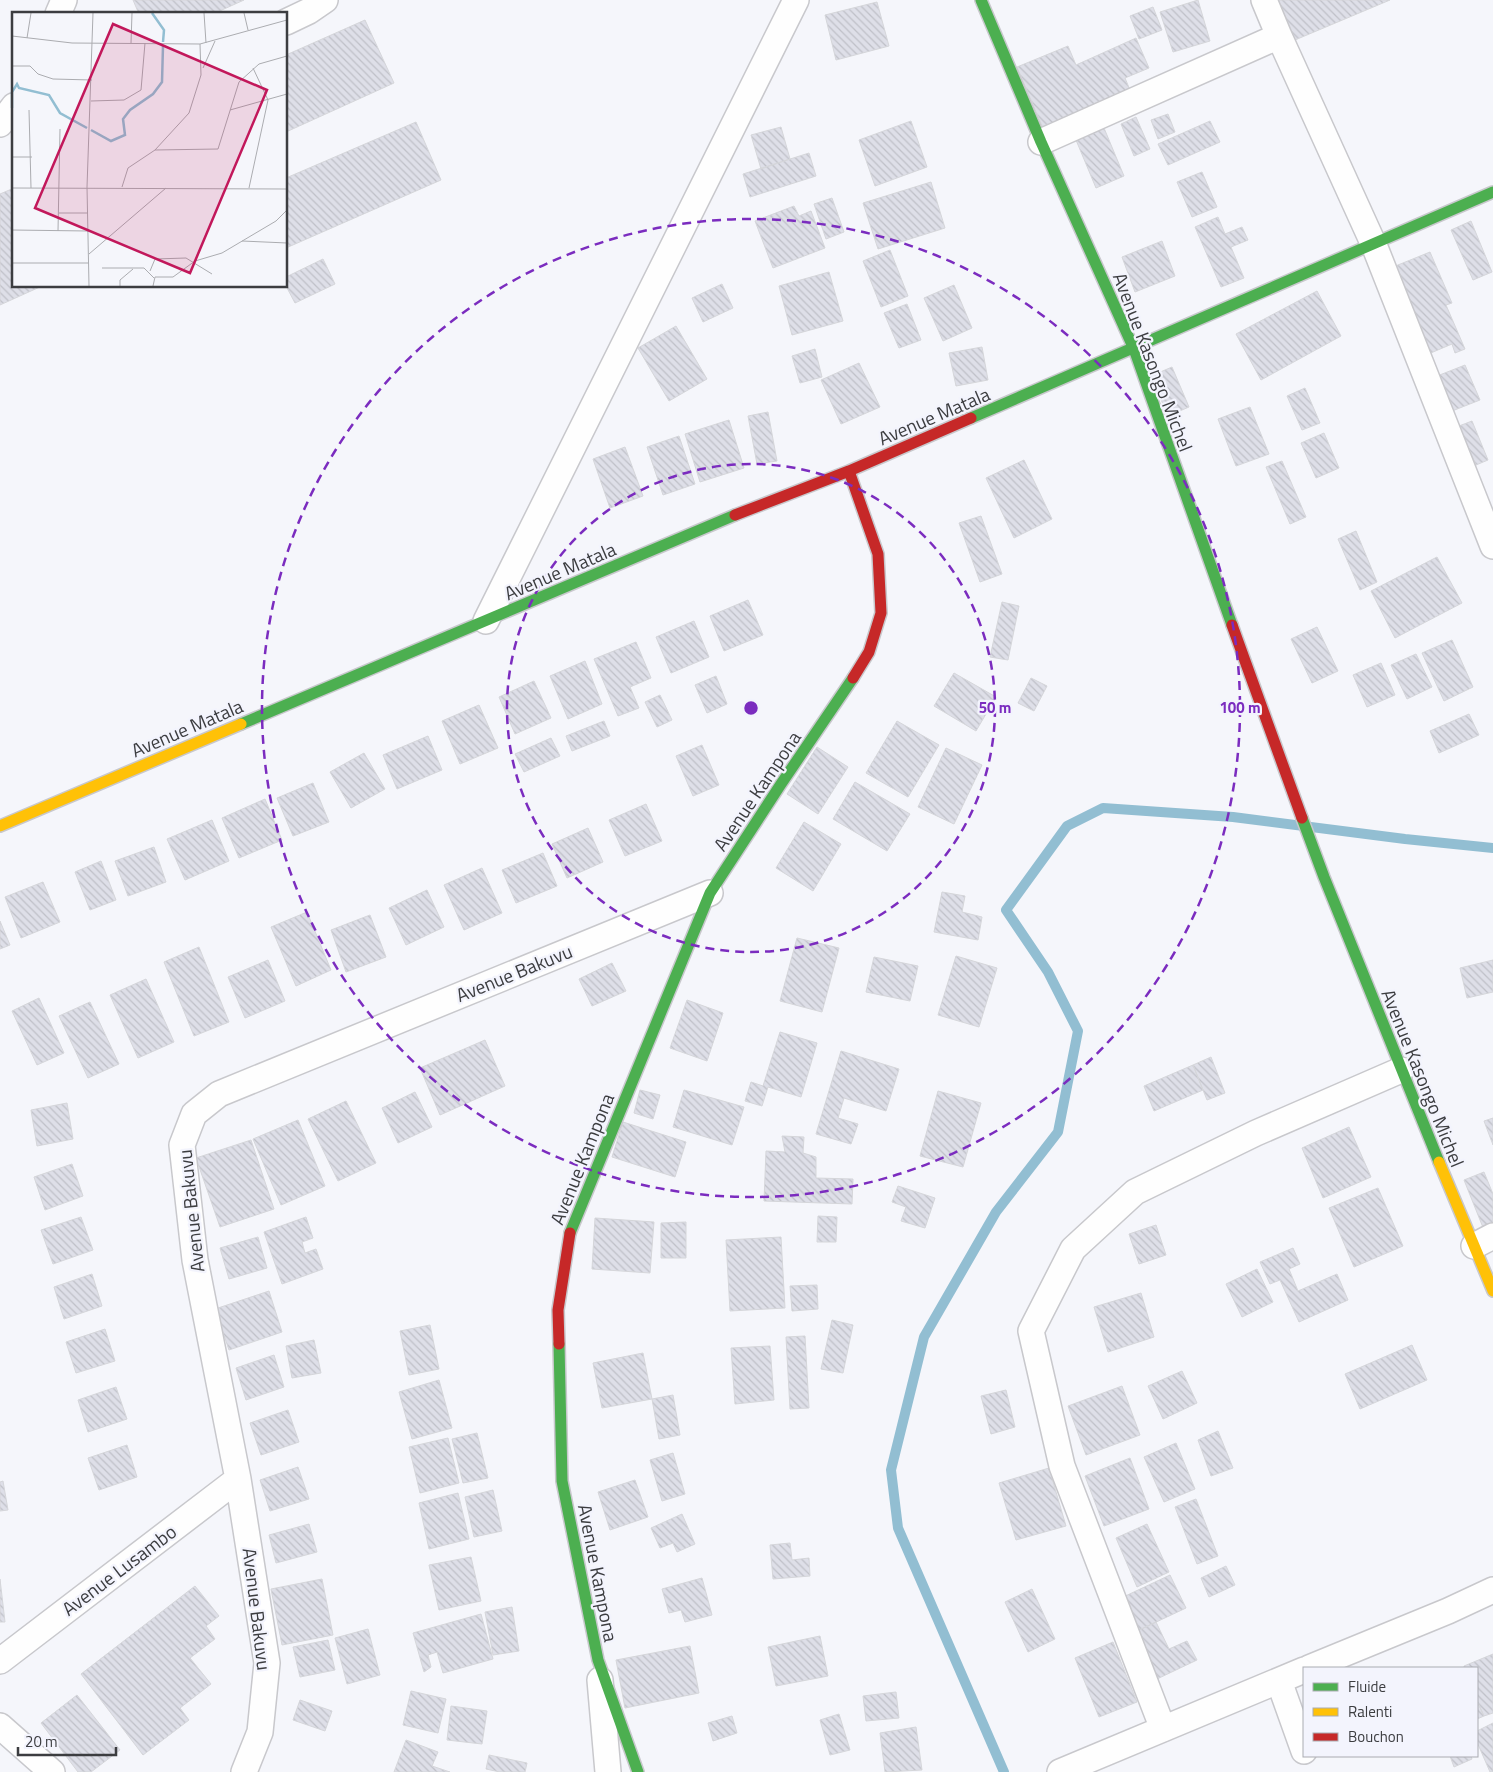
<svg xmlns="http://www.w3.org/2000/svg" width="1493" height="1772" font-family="'Titillium Web',sans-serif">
<defs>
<pattern id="building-back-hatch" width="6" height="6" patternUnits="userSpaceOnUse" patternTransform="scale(1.25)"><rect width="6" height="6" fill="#dedfe8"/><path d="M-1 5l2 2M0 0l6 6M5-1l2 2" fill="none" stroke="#bfc0c8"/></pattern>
</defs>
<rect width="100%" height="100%" fill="#f5f6fb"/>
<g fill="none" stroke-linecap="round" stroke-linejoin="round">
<path stroke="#92bed2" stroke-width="10" d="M1004 1772 898 1528 891 1470 924 1337 996 1212 1058 1132 1078 1031 1048 972 1006 910 1067 826 1103 808 1233 817 1405 839 1493 848"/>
</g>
<path fill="url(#building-back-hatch)" stroke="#d5d6da" d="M133 0H244L213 14H139Z
M1198 0 1210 41 1173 52 1160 12Z
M1278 0H1390L1295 40Z
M877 2 889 46 836 60 825 15Z
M1153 7 1162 30 1139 39 1130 16Z
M365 20 394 83 286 132V55Z
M1136 38 1149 68 1125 78 1130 90 1043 128 1017 67 1068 46 1076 65Z
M1168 114 1175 132 1158 139 1151 120Z
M1136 117 1150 149 1134 156 1121 124Z
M911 121 927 167 875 186 859 140Z
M1210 121 1220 142 1168 165 1158 144Z
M416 122 441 180 286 248V178Z
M781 127 790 159 761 169 751 135Z
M1104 128 1124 176 1096 188 1076 140Z
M809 153 816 176 750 197 743 174Z
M1202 172 1217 207 1192 217 1177 182Z
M931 182 945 228 878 249 863 203Z
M14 188V286H42L0 305V194Z
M832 198 844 232 826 239 814 204Z
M794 206 799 216 811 211 825 248 773 268 755 221Z
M1218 217 1225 234 1242 227 1248 240 1231 247 1244 278 1221 287 1195 227Z
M1471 221 1492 272 1473 280 1451 230Z
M1162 241 1175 276 1135 292 1122 257Z
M890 250 908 296 881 307 863 261Z
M1430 252 1452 303 1446 305 1465 349 1455 353 1452 344 1426 355 1388 269Z
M323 259 335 284 295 303 286 286V277Z
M829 272 843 321 792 335 779 286Z
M722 284 733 308 703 322 692 298Z
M954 285 972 328 943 341 924 298Z
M1317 291 1341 336 1261 380 1236 334Z
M907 304 921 340 899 348 884 313Z
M676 326 707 379 669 401 638 348Z
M982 347 988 380 956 386 949 353Z
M815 349 822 377 800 383 792 356Z
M859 363 880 407 841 424 821 380Z
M1465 365 1480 400 1447 413 1432 378Z
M1172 367 1189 407 1168 416 1151 376Z
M1305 388 1320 423 1302 430 1287 396Z
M1250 407 1269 454 1236 466 1218 419Z
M768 412 777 461 757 464 748 416Z
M729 420 744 468 700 482 685 434Z
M1472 421 1488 460 1476 465 1459 426Z
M1324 433 1339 468 1316 478 1301 443Z
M679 436 695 484 663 495 647 447Z
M625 447 643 496 610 508 593 459Z
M1024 460 1052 519 1014 538 986 478Z
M1282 461 1306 517 1290 524 1266 467Z
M981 516 1002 574 980 582 959 523Z
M1356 531 1377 582 1360 590 1338 539Z
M1437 557 1462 603 1395 638 1371 591Z
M748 600 763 635 724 651 710 616Z
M1002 602 1019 606 1008 660 990 657Z
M694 621 709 657 671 673 656 637Z
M1317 627 1338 671 1312 683 1291 639Z
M1452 640 1473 687 1444 701 1422 653Z
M636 642 651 678 630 687 639 708 618 716 594 659Z
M1416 654 1432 687 1407 699 1391 665Z
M585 661 602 704 568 719 550 676Z
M1381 663 1395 695 1367 707 1353 675Z
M954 673 996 697 976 731 934 706Z
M716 676 727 704 707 713 695 685Z
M1031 678 1047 686 1034 711 1018 703Z
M534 681 551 718 515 734 499 697Z
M660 695 672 720 657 727 645 702Z
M479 705 498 748 460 764 442 721Z
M1469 714 1479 735 1439 753 1430 731Z
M604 721 610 736 572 751 566 736Z
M897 721 939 745 908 797 866 773Z
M428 736 442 770 397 789 383 755Z
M551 738 560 756 524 772 515 754Z
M702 745 719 785 693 796 676 756Z
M817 747 848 767 818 814 787 794Z
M946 748 982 765 954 824 918 807Z
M364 753 385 789 351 808 330 772Z
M855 782 910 814 887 851 833 819Z
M313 783 329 822 293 836 277 798Z
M265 799 282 840 239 858 222 818Z
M646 804 662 841 625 856 609 820Z
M212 820 229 861 185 880 167 839Z
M804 822 841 844 813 891 776 868Z
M588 828 603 862 567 878 552 844Z
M154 847 166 882 128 896 115 861Z
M543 853 557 886 516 903 502 870Z
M101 861 116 900 90 910 75 872Z
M482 868 502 913 464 930 444 885Z
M43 882 60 922 21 938 5 897Z
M427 890 444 927 406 945 389 908Z
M942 892 965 896 962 912 982 917 978 940 934 932Z
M307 912 331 970 296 986 271 927Z
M370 915 386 957 346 972 331 930Z
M0 921 10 945 0 949Z
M797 938 839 948 822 1012 780 1001Z
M199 947 229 1022 194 1036 164 962Z
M956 956 997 968 979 1027 938 1015Z
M874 957 918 966 910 1001 866 992Z
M268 960 285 1001 245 1018 228 977Z
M1493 960V992L1467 998 1460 968Z
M612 963 626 991 592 1006 579 979Z
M146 979 174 1042 138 1058 110 995Z
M39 998 64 1053 37 1065 12 1011Z
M687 1000 723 1013 707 1061 670 1048Z
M90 1002 119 1064 88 1078 59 1016Z
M780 1032 817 1043 801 1097 768 1087 762 1106 745 1101 751 1082 763 1086Z
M485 1040 505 1086 440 1115 420 1068Z
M841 1051 899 1069 886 1111 844 1098 838 1118 858 1124 851 1144 816 1134Z
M1211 1057 1225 1093 1207 1100 1193 1065Z
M1193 1065 1203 1090 1154 1111 1144 1086Z
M640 1090 660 1095 653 1119 634 1113Z
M684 1090 744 1107 732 1145 673 1127Z
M938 1091 981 1103 963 1167 920 1156Z
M415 1092 432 1127 398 1143 382 1108Z
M346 1101 376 1163 338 1181 308 1119Z
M67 1103 73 1139 37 1146 31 1110Z
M1493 1118V1145L1484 1121Z
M298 1120 325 1186 281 1205 253 1139Z
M623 1122 686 1142 675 1177 612 1157Z
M1349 1127 1371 1177 1323 1198 1302 1148Z
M782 1136 804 1137 803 1153 816 1157V1178L853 1179 852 1204 764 1201 766 1151 785 1152Z
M251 1140 274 1209 220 1227 196 1158Z
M72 1164 83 1196 45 1210 34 1177Z
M1484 1172 1493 1194V1226L1484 1230 1464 1180Z
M898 1186 935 1198 925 1228 901 1221 906 1207 892 1202Z
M1378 1188 1403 1246 1354 1267 1329 1208Z
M818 1216 837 1217 836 1242H817Z
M81 1217 93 1250 53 1264 41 1230Z
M306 1217 313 1238 302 1242 305 1253 316 1249 323 1269 282 1284 264 1232Z
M595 1218 654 1222 650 1273 592 1269Z
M686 1222V1258H661V1223Z
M1156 1225 1166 1255 1139 1264 1129 1234Z
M258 1237 267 1268 229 1279 220 1248Z
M781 1237 785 1308 730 1311 726 1240Z
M1293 1248 1300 1264 1289 1269 1298 1291 1337 1274 1348 1300 1299 1322 1280 1280 1270 1284 1260 1262Z
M1257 1269 1273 1302 1242 1317 1226 1284Z
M92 1274 102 1306 64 1319 54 1287Z
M817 1285 818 1309 792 1311 790 1286Z
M269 1291 282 1332 229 1350 215 1309Z
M1141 1293 1154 1337 1108 1352 1094 1307Z
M832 1320 853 1325 843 1373 821 1369Z
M430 1325 439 1369 409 1375 400 1331Z
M105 1329 115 1361 76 1373 66 1342Z
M805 1336 809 1408 790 1409 786 1337Z
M314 1340 321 1373 292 1378 286 1346Z
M1412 1345 1427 1380 1360 1409 1345 1374Z
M770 1346 774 1400 735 1404 731 1348Z
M643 1353 652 1399 602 1408 593 1363Z
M274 1355 284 1387 246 1400 236 1368Z
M1182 1371 1197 1403 1163 1419 1148 1386Z
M439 1380 452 1428 412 1439 399 1392Z
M1122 1386 1140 1435 1086 1455 1068 1406Z
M116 1387 127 1419 88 1432 78 1400Z
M1006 1390 1015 1427 991 1434 981 1396Z
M673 1395 680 1435 659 1439 652 1399Z
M288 1410 299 1442 261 1455 250 1423Z
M1218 1431 1233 1468 1211 1476 1198 1440Z
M477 1433 488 1478 463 1483 452 1439Z
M448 1438 459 1483 420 1493 409 1447Z
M1176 1443 1195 1489 1164 1502 1144 1457Z
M127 1445 137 1477 99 1490 88 1458Z
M673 1453 685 1494 662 1501 650 1460Z
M1130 1458 1149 1509 1104 1526 1085 1476Z
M298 1467 309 1499 270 1511 260 1480Z
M1049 1468 1066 1526 1016 1540 999 1483Z
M635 1480 648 1517 610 1530 598 1492Z
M3 1481 8 1510 0 1511V1482Z
M493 1490 502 1531 474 1537 465 1497Z
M458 1493 469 1539 429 1549 419 1503Z
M1196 1499 1218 1556 1197 1564 1175 1507Z
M682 1514 695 1544 677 1552 673 1543 660 1548 651 1528Z
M309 1524 317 1552 276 1563 269 1535Z
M1147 1524 1169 1572 1137 1587 1116 1538Z
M790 1543 792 1560 809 1558 810 1576 773 1579 770 1545Z
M471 1557 481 1601 439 1610 429 1565Z
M1226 1566 1235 1585 1209 1597 1201 1578Z
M1170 1575 1186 1608 1135 1632 1119 1599Z
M702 1578 712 1615 685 1622 681 1610 669 1613 662 1589Z
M0 1579 5 1622H0Z
M322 1579 333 1635 282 1645 271 1589Z
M195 1586 219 1616 206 1626 215 1639 190 1658 211 1684 180 1708 189 1720 143 1755 81 1674Z
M1032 1589 1055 1639 1028 1652 1005 1602Z
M512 1607 519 1651 493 1655 485 1612Z
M481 1614 493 1659 443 1673 437 1652 428 1655 431 1667 424 1672 413 1633Z
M1156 1622 1169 1649 1187 1641 1197 1660 1157 1679 1135 1632Z
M368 1629 380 1675 347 1684 335 1638Z
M820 1636 828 1676 776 1686 768 1647Z
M328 1640 335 1670 300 1677 293 1647Z
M1113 1642 1137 1702 1099 1717 1075 1658Z
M690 1646 699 1693 625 1708 616 1660Z
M1493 1654V1713L1484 1716 1477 1701V1668H1464V1666Z
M411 1691 446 1699 438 1733 403 1725Z
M896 1692 899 1718 866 1721 863 1696Z
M77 1695 120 1750 91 1772H78L41 1723Z
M300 1700 332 1711 325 1731 293 1720Z
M1477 1701 1484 1716 1477 1719Z
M451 1706 487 1711 482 1744 447 1740Z
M839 1714 850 1750 830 1755 820 1720Z
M732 1716 737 1733 713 1741 708 1723Z
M1493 1723V1772H1490L1477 1742V1731Z
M916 1727 922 1770 885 1772 880 1733Z
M406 1740 438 1752 432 1766 450 1772H394Z
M489 1755 527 1763 525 1772H500L486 1769Z
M1450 1756H1471L1472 1759 1454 1767Z"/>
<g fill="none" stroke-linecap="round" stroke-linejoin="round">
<g stroke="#c8c8cc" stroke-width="28">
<path id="street" d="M1264 0 1279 36 1374 245 1493 546
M58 14 64 0
M286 22 309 11 325 0
M0 124 14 106
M1041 142 1279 36
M486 621 796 0
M1474 1246 1493 1236
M0 1661 238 1479
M1309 1668 1448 1611 1493 1590
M600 1680 608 1772
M1279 1681 1304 1751
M0 1726 52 1772
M1163 1729 1062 1466 1031 1331 1073 1249 1135 1192 1256 1133 1401 1070
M244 1772 260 1732 267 1663 238 1479 195 1260 182 1145 194 1114 219 1094 710 893
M1060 1772 1304 1670"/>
</g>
<g stroke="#c8c8cc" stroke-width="14">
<path id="fast" d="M981 0 1041 142 1134 349 1232 625
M971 418 1493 192
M241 724 735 515
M1302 818 1324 877 1439 1162
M570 1233 710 893 781 784 853 678
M559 1344 562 1481 598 1660 638 1772"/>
</g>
<g stroke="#c8c8cc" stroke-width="14">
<path id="slow" d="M0 826 241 724
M1439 1162 1493 1291"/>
</g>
<g stroke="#c8c8cc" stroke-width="14">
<path id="jam" d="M849 471 878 554 881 613 869 652 853 678
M735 515 849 471 971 418
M1232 625 1302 818
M559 1344 558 1310 570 1233"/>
</g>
<use href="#street" stroke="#fefefe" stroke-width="25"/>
<use href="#fast" stroke="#4caf50" stroke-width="11"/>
<use href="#slow" stroke="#ffc107" stroke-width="11"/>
<use href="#jam" stroke="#c62828" stroke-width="11"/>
</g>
<g fill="none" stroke="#7b2cbf" stroke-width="2.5" stroke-dasharray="9 6">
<circle cx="751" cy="708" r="244"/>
<circle cx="751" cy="708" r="489"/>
</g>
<g text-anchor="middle" stroke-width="4.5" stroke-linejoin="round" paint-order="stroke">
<g font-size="19" fill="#3c3d40" stroke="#f3f4fd">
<text transform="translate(1153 362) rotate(69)" y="7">Avenue Kasongo Michel</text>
<text transform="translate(934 416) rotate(-23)" y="7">Avenue Matala</text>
<text transform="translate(560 571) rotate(-23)" y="7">Avenue Matala</text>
<text transform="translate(187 728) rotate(-23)" y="7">Avenue Matala</text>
<text transform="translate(757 791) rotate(-56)" y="7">Avenue Kampona</text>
<text transform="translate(514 973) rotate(-22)" y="7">Avenue Bakuvu</text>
<text transform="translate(1423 1078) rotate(68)" y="7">Avenue Kasongo Michel</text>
<text transform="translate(582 1159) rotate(-68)" y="7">Avenue Kampona</text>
<text transform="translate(191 1211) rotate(-96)" y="7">Avenue Bakuvu</text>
<text transform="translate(119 1570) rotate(-37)" y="7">Avenue Lusambo</text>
<text transform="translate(598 1573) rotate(79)" y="7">Avenue Kampona</text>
<text transform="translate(257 1609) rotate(83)" y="7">Avenue Bakuvu</text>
</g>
</g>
<g transform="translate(12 12)">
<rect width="275" height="275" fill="#f5f6fb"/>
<path fill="none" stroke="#92bed2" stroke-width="2.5" d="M140 1 152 18 151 30M0 96V80L5 72 7 76 37 83 48 101 75 116M79 118 99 129 113 123 111 107 118 98 141 82 150 70 151 34"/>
<path fill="none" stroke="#abacb0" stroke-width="1" d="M192 1 194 31M232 1 236 18M0 24 60 31 188 32 275 8M15 26 19 1M119 31 120 1M0 54H18L26 62 41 67 80 68M191 56 203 29M79 89 112 88 129 78 133 31M17 98 19 176M218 98 275 82M143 138 206 137 227 70 247 52 275 44M0 145H20M110 175 116 156 143 138 177 101 189 63 188 32M0 176 275 177M237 176 256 88 241 56M47 201H76M0 218 76 219M46 219 48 117M230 229 275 231M77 242 154 176M0 251H77M90 256H132L142 266M138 259 143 247 174 246 200 262M77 274 75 175 81 1M108 274V268L121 257M141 274 143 265H161L183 249 210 241 264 209 275 198"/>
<path fill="#c2185b" fill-opacity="0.15" stroke="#c2185b" stroke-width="2.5" d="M101 12 255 78 178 261 23 196Z"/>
<rect width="275" height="275" fill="none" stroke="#3c3d40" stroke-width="2.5"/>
</g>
<circle cx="751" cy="708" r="8" fill="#7b2cbf" stroke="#f3f4fd" stroke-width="2.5"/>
<g font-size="15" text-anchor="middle" font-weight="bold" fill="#7b2cbf" stroke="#f3f4fd" stroke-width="4.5" stroke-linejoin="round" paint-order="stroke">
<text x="995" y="713">50 m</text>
<text x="1240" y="713">100 m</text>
</g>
<rect x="1303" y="1667" width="175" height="90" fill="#f3f4fd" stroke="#aaabb1"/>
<rect x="1313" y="1683" width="25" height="8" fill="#4caf50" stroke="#aaabb1"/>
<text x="1348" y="1692" font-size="15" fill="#3c3d40">Fluide</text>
<rect x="1313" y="1708" width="25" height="8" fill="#ffc107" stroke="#aaabb1"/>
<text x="1348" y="1717" font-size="15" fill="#3c3d40">Ralenti</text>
<rect x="1313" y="1733" width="25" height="8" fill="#c62828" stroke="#aaabb1"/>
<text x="1348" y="1742" font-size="15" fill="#3c3d40">Bouchon</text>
<path d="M18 1747v8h98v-8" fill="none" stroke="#3c3d40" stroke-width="2.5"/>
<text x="25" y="1747" font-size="15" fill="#3c3d40" stroke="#f3f4fd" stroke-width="4" paint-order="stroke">20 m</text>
</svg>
